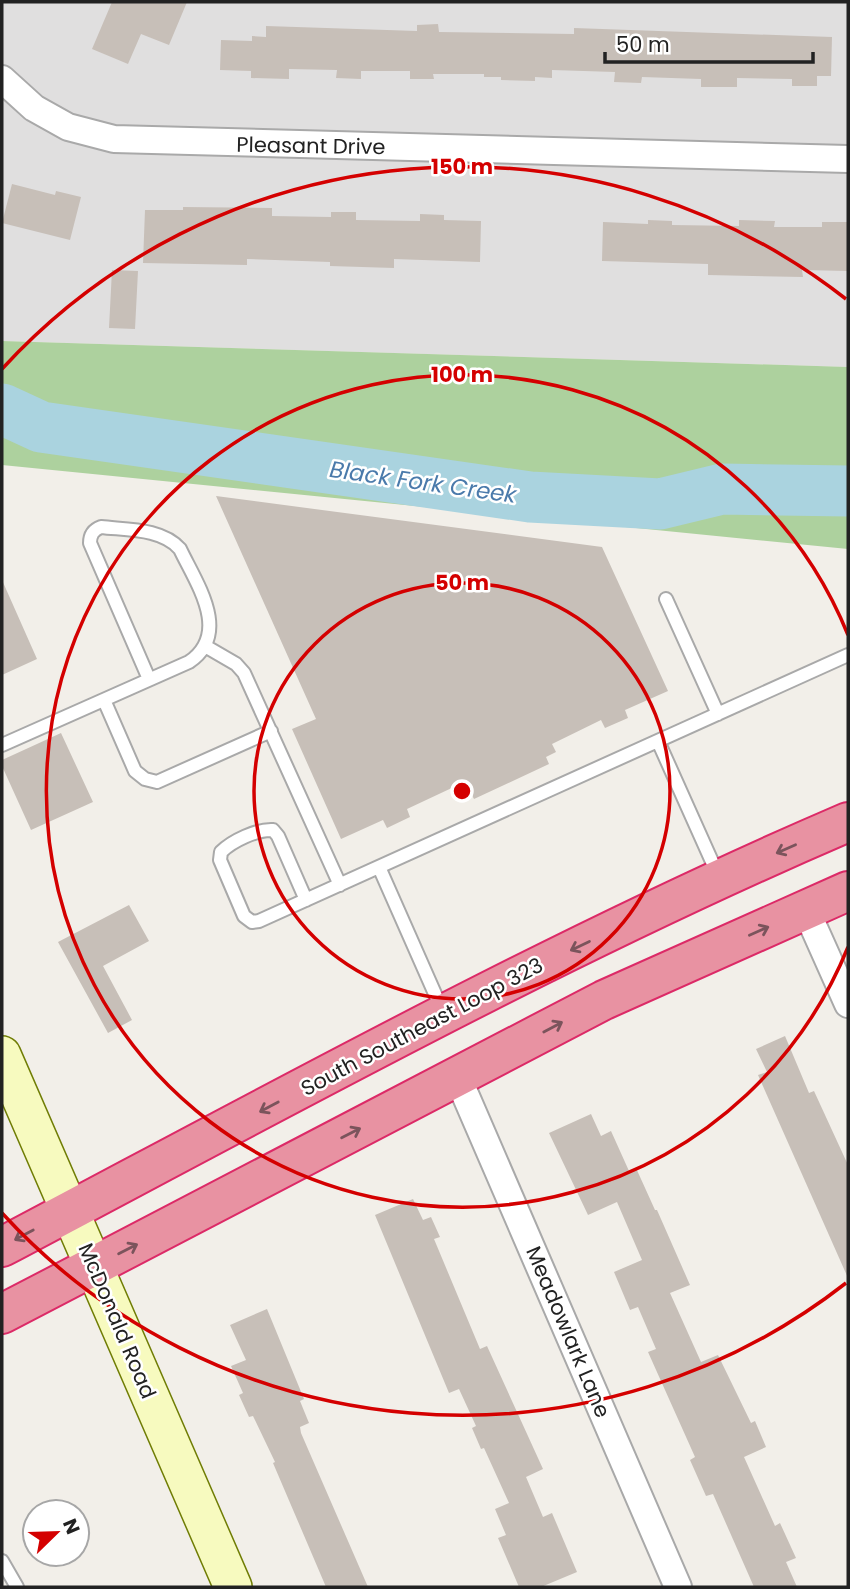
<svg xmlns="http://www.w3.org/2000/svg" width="850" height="1589" font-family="Poppins,sans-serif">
<rect width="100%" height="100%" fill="#f2efe9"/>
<path fill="#e0dfdf" d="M2 2H848V367L2 341Z"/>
<path fill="#add19e" d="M2 341 848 367V549L2 465Z"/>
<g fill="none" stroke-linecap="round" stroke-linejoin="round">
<path stroke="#aad3df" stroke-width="51" d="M2 409 41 427 530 497 660 504 722 489 848 491"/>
</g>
<path fill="#c7bfb8" d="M112 2H187L169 45 141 34 128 64 92 49Z
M438 24 439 32 574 34V28L832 37 831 76H817V86H792V79L737 78V87H701V79L642 77 641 83 614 82 615 72 552 70V78L535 77V81L501 80V77H484V74H433L434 79H410V71H361V79L336 78 337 70 289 69V79L251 78V71L220 70 221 40 252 41V36L266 37V26L417 31V25Z
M12 184 55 195 56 191 81 197 70 240 2 223Z
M183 207 272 208V216L331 217V212H356V220L420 221V214L444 215V220L481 221 480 262 394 259V268L330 266V262L247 259V265L143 263 145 210H183Z
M648 220 672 221V225L739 226V220L775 221 774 227H822V222H848V271L802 270 803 277 708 275V264L602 261 603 222 648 224Z
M112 270 138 271 135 329 109 328Z
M216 496 602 547 668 691 625 710 628 718 605 728 601 720 552 744 556 752 546 757 549 764 474 799 469 789 459 793 456 786 407 809 410 817 387 828 383 820 341 839 292 729 316 719Z
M2 580 37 659 2 675Z
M61 733 93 802 31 830 2 766V760Z
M129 905 149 941 103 966 132 1020 108 1033 58 942Z
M785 1036 809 1093 814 1091 848 1165V1278L758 1075 767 1072 756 1049Z
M591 1114 601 1136 611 1131 629 1171 636 1168 655 1210H657L690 1285 670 1293 701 1362 718 1355 751 1423 755 1421 766 1447 744 1457 775 1526 780 1523 796 1558 786 1562 797 1587H754L713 1494 706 1496 690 1460 695 1457 648 1352 656 1349 638 1307 630 1310 614 1272 642 1260 617 1202 588 1215 549 1133Z
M413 1199 423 1220 431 1217 440 1237 434 1239 480 1349 487 1346 543 1469 526 1477 543 1517 552 1513 577 1572 541 1587H519L498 1538 506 1535 495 1509 509 1503 484 1448 481 1449 472 1428 476 1426 459 1389 449 1393 375 1215Z
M267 1309 304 1399 300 1401 309 1423 300 1427 301 1433 368 1587H326L273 1463 275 1462 253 1416 249 1417 239 1395 243 1393 231 1366 246 1360 230 1325Z"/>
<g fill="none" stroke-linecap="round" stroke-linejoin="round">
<g stroke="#a9a9a9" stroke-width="16">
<path id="lane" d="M666 599 718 714
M205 646 236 664 244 673 340 885
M104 700 135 771 145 779 157 782 271 731
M658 741 718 875
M2 745 189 662C232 633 196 583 180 549 162 528 126 530 101 527 93 530 90 535 90 543L149 679
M379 867 443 1012
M306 900 278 836 273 830C257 829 232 841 221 852L220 860 244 916 252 922 259 921 848 655
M2 1561 17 1587"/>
</g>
<g stroke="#a9a9a9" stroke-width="30">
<path id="street" d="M2 79 34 108 68 127 114 139 848 159
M806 910 848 1004
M458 1078 678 1587"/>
</g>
<g stroke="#707d05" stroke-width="40">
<path id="secondary" d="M2 1055 233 1587"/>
</g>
<g stroke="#dc2a67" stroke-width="42">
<path id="highway" d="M2 1247C280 1100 559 946 848 822
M2 1314 604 1000 848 891"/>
</g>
<use href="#lane" stroke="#fff" stroke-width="12"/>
<use href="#street" stroke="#fff" stroke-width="26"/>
<use href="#secondary" stroke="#f7fabf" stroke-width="37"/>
<use href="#highway" stroke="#e892a2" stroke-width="38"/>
</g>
<defs><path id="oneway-shaft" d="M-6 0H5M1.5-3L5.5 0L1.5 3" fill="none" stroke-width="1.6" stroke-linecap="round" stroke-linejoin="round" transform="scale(1.75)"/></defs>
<g stroke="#7b545c">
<use href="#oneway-shaft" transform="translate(786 849) rotate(156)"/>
<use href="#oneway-shaft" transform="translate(759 931) rotate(-24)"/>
<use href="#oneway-shaft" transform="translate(580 946) rotate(154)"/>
<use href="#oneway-shaft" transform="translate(553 1027) rotate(-28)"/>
<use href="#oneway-shaft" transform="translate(269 1107) rotate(152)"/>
<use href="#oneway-shaft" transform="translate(351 1133) rotate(-27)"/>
<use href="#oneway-shaft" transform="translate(24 1235) rotate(152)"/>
<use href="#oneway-shaft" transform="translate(128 1249) rotate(-27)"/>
</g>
<g fill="none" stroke="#d40000" stroke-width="3.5">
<circle cx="462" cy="791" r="208"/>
<path d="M848 947A416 416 0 1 1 848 635"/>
<path d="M846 1283A624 624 0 0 1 2 1213M2 369A624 624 0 0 1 846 299"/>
</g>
<g text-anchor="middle" stroke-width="5" stroke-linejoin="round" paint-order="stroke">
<g font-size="21" fill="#222" stroke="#fff">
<text transform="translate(311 146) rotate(1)" y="7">Pleasant Drive</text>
<text transform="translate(422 1027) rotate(-28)" y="7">South Southeast Loop 323</text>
<text transform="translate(117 1321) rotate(67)" y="7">McDonald Road</text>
<text transform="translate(568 1332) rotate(67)" y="7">Meadowlark Lane</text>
</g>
<g font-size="23" font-style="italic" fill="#4a7aab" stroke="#fff">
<text transform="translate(423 482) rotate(8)" y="8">Black Fork Creek</text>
</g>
</g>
<circle cx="462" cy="791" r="10" fill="#d40000" stroke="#fff" stroke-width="3.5"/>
<g font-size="21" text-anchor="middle" font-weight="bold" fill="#d40000" stroke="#fff" stroke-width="5" stroke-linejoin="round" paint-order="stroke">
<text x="462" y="174">150 m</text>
<text x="462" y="382">100 m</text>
<text x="462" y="590">50 m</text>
</g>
<rect width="850" height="1589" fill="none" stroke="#222222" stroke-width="7"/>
<g transform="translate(56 1533) rotate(67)"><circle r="33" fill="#ffffff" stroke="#a7a7a7" stroke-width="2"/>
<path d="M0-5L12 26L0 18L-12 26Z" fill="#d40000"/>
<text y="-10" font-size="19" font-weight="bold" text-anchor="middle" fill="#222222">N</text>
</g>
<path d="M605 52v10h208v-10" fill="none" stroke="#222222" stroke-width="3.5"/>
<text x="616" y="52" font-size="21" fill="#222222" stroke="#ffffff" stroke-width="5" paint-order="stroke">50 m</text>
</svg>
